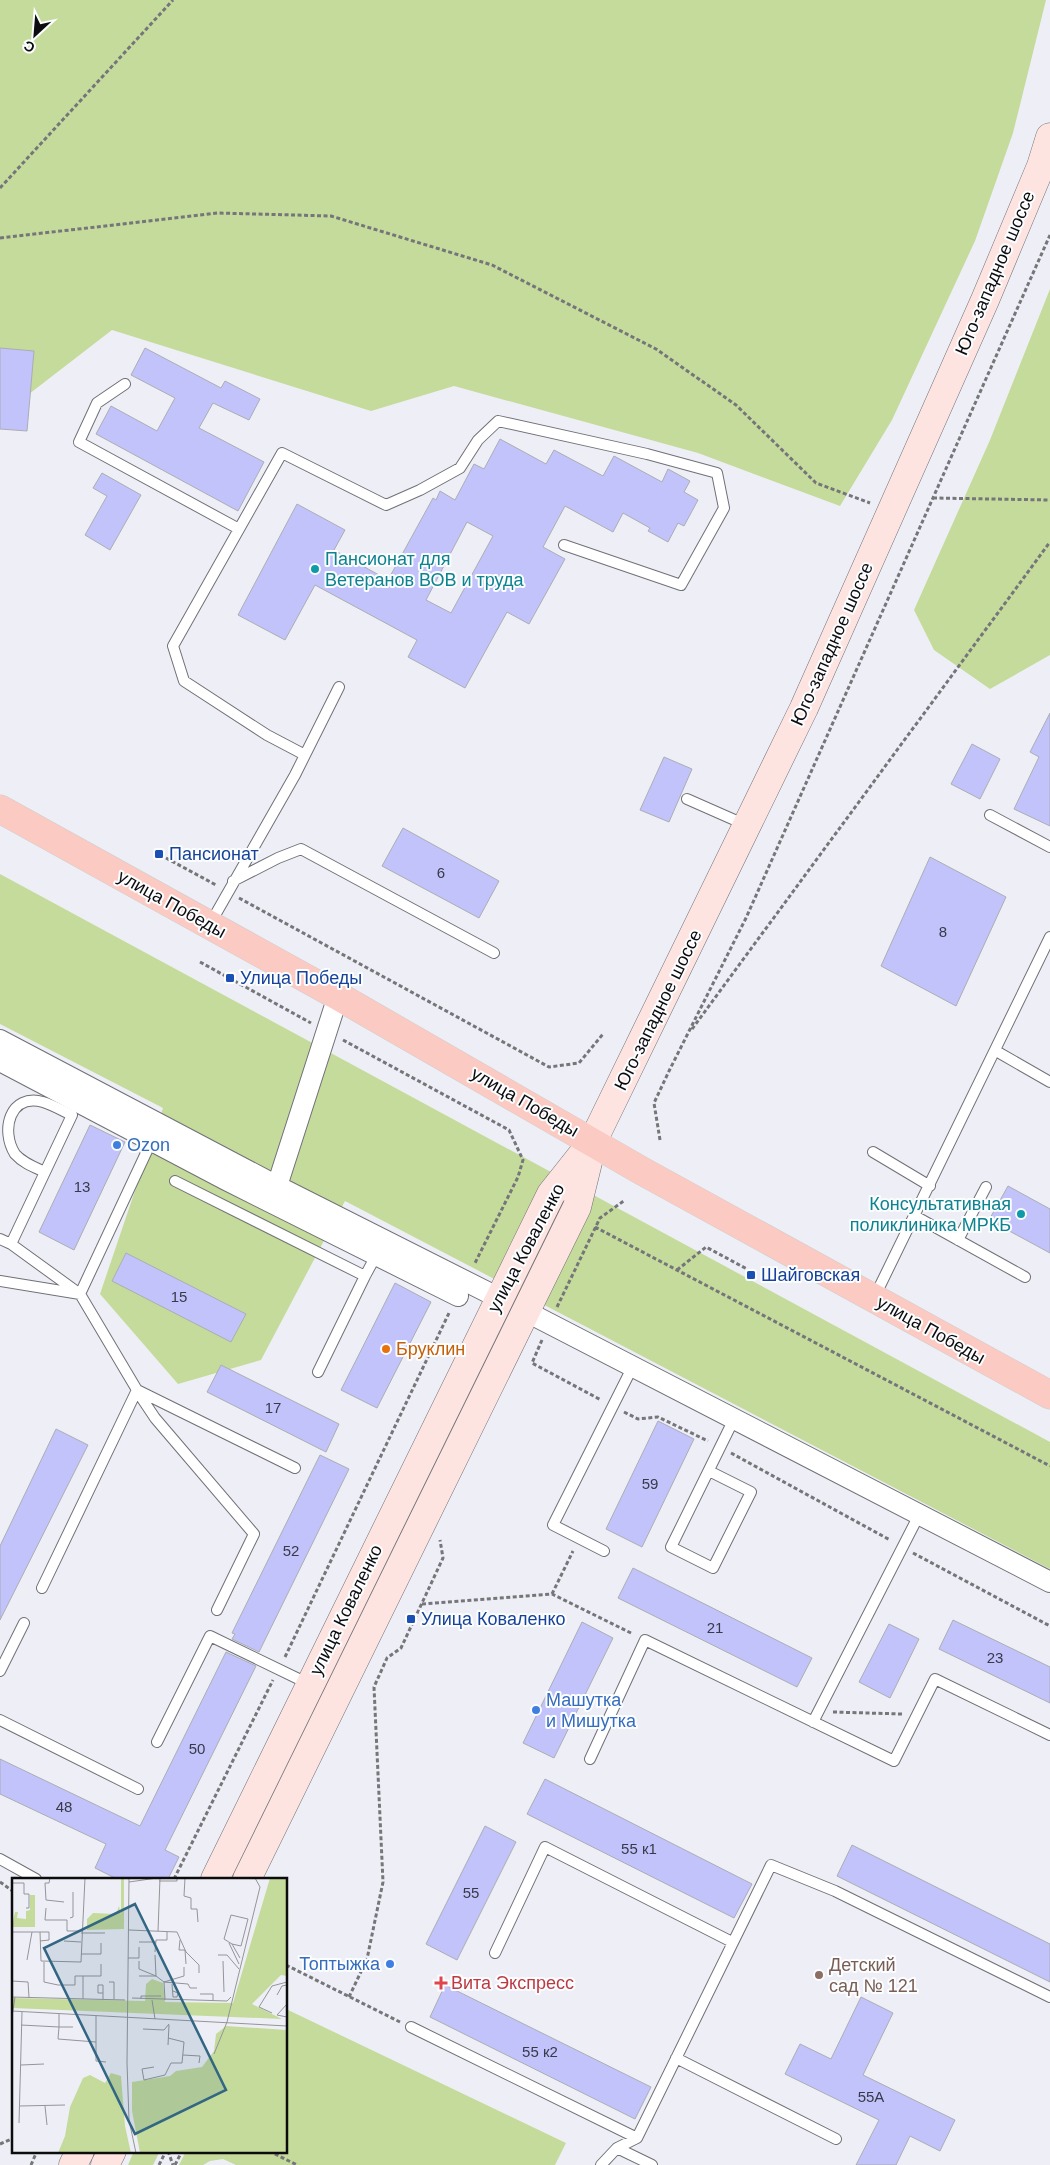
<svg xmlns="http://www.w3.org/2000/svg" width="1050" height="2165" font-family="Arial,sans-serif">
<rect width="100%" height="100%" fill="#eeeff6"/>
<path fill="#c5db9b" d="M0 0H1046L1013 133 975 241 892 420 840 506 698 453 454 386 371 411 112 330 7 411 0 413Z
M1050 289V655L990 689 934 650 914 610 990 440Z
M0 874 1050 1442V1569L345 1201 261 1360 178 1384 100 1294 163 1108 0 1024Z
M286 2009 566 2143 555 2165H236L223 2159 210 2161 203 2165H179L186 2151H286Z
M134 2151H160L153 2165H128Z"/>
<path fill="#c1c3fa" stroke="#acadb3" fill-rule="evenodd" d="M0 348 34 351 27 431 0 429Z
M145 348 221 388 225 381 260 399 249 420 213 403 199 428 264 462 238 511 96 434 111 406 157 431 175 398 131 375Z
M500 439 546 464 554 450 603 476 614 456 662 482 668 469 690 481 684 492 698 500 684 526 678 523 668 542 648 531 650 528 623 513 613 532 565 506 543 547 565 559 529 624 507 612 465 688 408 657 417 640 315 585 285 640 238 615 297 504 345 530 334 550 388 580 433 498 436 500 440 491 455 500 474 464 484 469ZM467 522 493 536 451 613 426 600Z
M102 473 141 495 110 550 85 535 107 496 93 488Z
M1050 713V826L1014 809 1039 757 1030 752Z
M972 744 1000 759 980 799 951 784Z
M664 757 692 769 669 822 640 810Z
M403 828 499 881 479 918 382 866Z
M930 857 1006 897 956 1006 881 966Z
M90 1125 125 1142 74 1250 39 1232Z
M1008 1186 1050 1209V1253L989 1220Z
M126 1253 246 1314 231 1342 112 1281Z
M395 1283 431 1302 377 1408 341 1390Z
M221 1365 339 1424 326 1452 207 1392Z
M658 1421 694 1439 642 1547 606 1529Z
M56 1429 88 1445 0 1620V1546Z
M320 1455 349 1469 259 1652 232 1639 235 1634 232 1633Z
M633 1568 812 1658 797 1687 618 1598Z
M953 1620 1050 1667V1703L939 1649Z
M582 1622 613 1638 554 1758 523 1743Z
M889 1624 919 1639 890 1698 859 1682Z
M226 1652 256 1666 165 1850 179 1857 168 1879H117L95 1868 106 1844 0 1794V1759L140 1826Z
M545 1779 752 1884 734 1918 527 1814Z
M485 1826 516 1842 457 1960 426 1944Z
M852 1845 1050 1944V1982L837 1876Z
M445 1985 651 2087 635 2119 430 2017Z
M861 1997 893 2013 863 2075 955 2120 940 2151 910 2136 896 2165H856L879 2120 785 2074 800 2044 831 2059Z"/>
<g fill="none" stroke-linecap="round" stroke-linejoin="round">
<g stroke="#707177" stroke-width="12">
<path id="lane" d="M125 384 97 403 79 442 239 529
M305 755 267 735 184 681 173 646 282 453 386 505 420 490 460 468 478 440 498 421 647 454 717 473 724 508 681 585 564 545
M687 799 746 825
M990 815 1050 847
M233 881 278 858 301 849 494 953
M210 924 295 775 339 687
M996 1051 1050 1082
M873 1152 930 1186
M175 1181 365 1276 378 1252
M915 1216 1025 1277
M0 1239 11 1244 80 1294 137 1390 295 1468
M958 1240 986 1187
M11 1244 72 1115C63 1111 53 1105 43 1102 10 1093 0 1130 15 1154 23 1163 34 1167 45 1172
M0 1281 80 1294 153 1138
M874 1298 1050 937
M318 1372 365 1276
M137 1391 155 1418 254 1534 217 1610
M709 1471 751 1492 713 1568 671 1547 734 1419
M604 1551 553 1525 633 1366
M42 1588 137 1390
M0 1671 24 1623
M0 1720 138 1789
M813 1722 919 1515
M157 1742 210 1636 309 1684
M590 1759 645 1640 894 1761 935 1679 1050 1735
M0 1859 36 1879
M495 1953 545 1847 732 1942
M411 2027 637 2138
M676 2058 836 2139
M617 2148 652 2165
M601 2165 617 2148 637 2138 771 1865 835 1891 1050 1997"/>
</g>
<g stroke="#707177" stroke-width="22">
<path id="street" d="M0 1040 277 1186 499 1298
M0 1061 226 1180 458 1296
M277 1186 338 996
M527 1312 1050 1582"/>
</g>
<g stroke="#707177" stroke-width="29">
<path id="secondary" d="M215 1879 551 1194 593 1141 804 708 985 300 1041 166 1050 137
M247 1879 577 1207 591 1150
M73 2165 80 2151
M105 2165 112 2151"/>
</g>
<g stroke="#cececf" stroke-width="29">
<path id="primary" d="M0 809 338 996 642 1171 1050 1395"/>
</g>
<path stroke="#75757a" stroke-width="3" stroke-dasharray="4 2.5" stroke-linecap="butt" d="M0 188 173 0
M0 238 218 213 331 216 492 265 656 349 736 405 816 483 870 503
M933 498 1050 500
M166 858 216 885
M239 898 549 1067 579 1063 603 1034
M200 962 311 1023
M692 1029 1050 542
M343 1040 509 1130 523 1160 518 1177 474 1265
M660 1140 654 1103 670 1069 746 918 1050 235
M595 1227 1050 1466
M677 1270 706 1247 747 1269
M557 1307 600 1218 625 1200
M542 1340 532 1363 601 1400
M624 1412 638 1419 658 1417 708 1441
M731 1453 890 1540
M913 1553 1050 1626
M552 1594 573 1551
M422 1604 552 1594 633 1634
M285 1657 449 1313
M833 1712 902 1714
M174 1879 273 1680
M0 1882 14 1892
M286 1965 400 2022
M349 1997 367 1959 383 1882 374 1687 387 1658 401 1648 443 1558 440 1540
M0 2144 14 2138
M168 2151 173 2165
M269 2151 297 2165
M31 2165 37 2151
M159 2165 166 2151
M175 2165 182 2151"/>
<use href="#lane" stroke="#fff" stroke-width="10"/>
<use href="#street" stroke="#fff" stroke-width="20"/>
<use href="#secondary" stroke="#fde4e1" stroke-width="28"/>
<use href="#primary" stroke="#fbcac2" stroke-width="28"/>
</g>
<g fill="#0f9aa8" stroke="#fcfdfe" stroke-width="2">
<circle cx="315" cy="569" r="5"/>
<circle cx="1021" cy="1214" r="5"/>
</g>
<g fill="#1a4fb4" stroke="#fcfdfe" stroke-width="2">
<rect x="154" y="849" width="10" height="10" rx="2.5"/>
<rect x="225" y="973" width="10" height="10" rx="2.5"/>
<rect x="746" y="1270" width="10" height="10" rx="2.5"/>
<rect x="406" y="1614" width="10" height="10" rx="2.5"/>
</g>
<g fill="#3f7fe0" stroke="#fcfdfe" stroke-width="2">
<circle cx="117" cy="1145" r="5"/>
<circle cx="536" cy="1710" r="5"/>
<circle cx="390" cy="1964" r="5"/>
</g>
<circle fill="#e8710a" stroke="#fcfdfe" stroke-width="2" cx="386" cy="1349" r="5"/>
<circle fill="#8d6e63" stroke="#fcfdfe" stroke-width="2" cx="819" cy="1975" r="5"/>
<path fill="#e0444e" stroke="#fcfdfe" stroke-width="2" d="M438.5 1975.5h5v5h5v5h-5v5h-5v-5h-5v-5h5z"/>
<g text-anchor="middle" stroke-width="4" stroke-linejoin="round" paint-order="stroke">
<g font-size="15" fill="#393a49">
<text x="441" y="878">6</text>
<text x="943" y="937">8</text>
<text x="82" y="1192">13</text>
<text x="179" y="1302">15</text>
<text x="273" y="1413">17</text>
<text x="650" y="1489">59</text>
<text x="291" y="1556">52</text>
<text x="715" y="1633">21</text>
<text x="995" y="1663">23</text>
<text x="197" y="1754">50</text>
<text x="64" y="1812">48</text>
<text x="639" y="1854">55 к1</text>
<text x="471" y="1898">55</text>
<text x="540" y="2057">55 к2</text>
<text x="871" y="2102">55А</text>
</g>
<g font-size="18" fill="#0c0c0e" stroke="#fcfdfe">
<text transform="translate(995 273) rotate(-67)" y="6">Юго-западное шоссе</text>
<text transform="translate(832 644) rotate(-66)" y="6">Юго-западное шоссе</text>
<text transform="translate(172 904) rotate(29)" y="6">улица Победы</text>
<text transform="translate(658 1010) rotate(-64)" y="6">Юго-западное шоссе</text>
<text transform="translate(525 1102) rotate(30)" y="6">улица Победы</text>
<text transform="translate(526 1248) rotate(-62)" y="6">улица Коваленко</text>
<text transform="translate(931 1330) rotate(29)" y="6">улица Победы</text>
<text transform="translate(346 1610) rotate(-64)" y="6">улица Коваленко</text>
</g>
<g font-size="18" fill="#0d838f" stroke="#fcfdfe" text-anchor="start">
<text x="325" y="565">Пансионат для<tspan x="325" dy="21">Ветеранов ВОВ и труда</tspan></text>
<text x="1011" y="1210" text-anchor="end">Консультативная<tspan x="1011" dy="21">поликлиника МРКБ</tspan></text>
</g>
<g font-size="18" fill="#164399" stroke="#fcfdfe" text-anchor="start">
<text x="169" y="860">Пансионат</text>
<text x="240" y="984">Улица Победы</text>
<text x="761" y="1281">Шайговская</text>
<text x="421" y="1625">Улица Коваленко</text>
</g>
<g font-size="18" fill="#366cbe" stroke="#fcfdfe" text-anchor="start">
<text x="127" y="1151">Ozon</text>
<text x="546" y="1706">Машутка<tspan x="546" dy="21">и Мишутка</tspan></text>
<text x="380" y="1970" text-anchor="end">Топтыжка</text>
</g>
<g font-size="18" fill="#c56008" stroke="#fcfdfe" text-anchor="start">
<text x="396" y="1355">Бруклин</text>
</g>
<g font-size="18" fill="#785e54" stroke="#fcfdfe" text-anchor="start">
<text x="829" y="1971">Детский<tspan x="829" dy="21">сад № 121</tspan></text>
</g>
<g font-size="18" fill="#be3a42" stroke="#fcfdfe" text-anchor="start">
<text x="451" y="1989">Вита Экспресс</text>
</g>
</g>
<g transform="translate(12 1878)">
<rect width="275" height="275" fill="#eeeff6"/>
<path d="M109 0H112V51L75 52V41L81 35 104 36 107 28 109 37ZM258 0H275V98L269 97 240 126 270 141 0 130V120L133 123 134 106 140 101 151 105 153 124 221 125ZM18 17H23V49H0L3 34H6L5 40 14 41V33L18 32ZM214 148 275 152V275H128L120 233V204L158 198 164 193 190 189 202 173 204 156ZM99 195 109 198 113 248 119 275H46L53 258 58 229 71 200 78 197 93 205Z" fill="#c5db9b"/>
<path fill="none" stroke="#949499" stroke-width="1" d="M38 0 37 5H33L34 22 52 24M117 0 115 185 117 242 124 275M173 0 172 18 179 20V31H185L186 44M147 3H165V0M117 4 145 0M0 5H12V16H17V30H14M34 30 33 42H55V53H70M58 40 61 39V14M117 52 165 54 174 74 187 87V95M146 53 148 0M0 54H20L15 82M20 54H28L29 83 69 84 73 0M69 55H93M168 62 167 72H173L174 86M28 63 37 62V54H28M52 63 69 64M127 64H144M217 65 227 86M220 66 229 68 236 41 219 37 212 61 220 66 228 80M143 74 144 62H155V54M69 76H89V65M206 77H215L227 91M116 80H127V69M127 83V91L144 98 143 77M211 83 212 114M32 84V104L46 107H63V98H89V86M127 98H144L152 104 176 106 178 110H185M0 103 16 104 17 119M97 104H102V121M160 106 161 119H165L166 115 161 113M91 115H86V107H91V121M188 116H201V123M265 117 270 108 275 107M0 119 113 122M120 120 215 123 219 119M71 121V98M129 121V118H149M140 122 143 141M153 122 152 104 172 98V89M275 126 265 137 275 139M0 133 275 148M260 135 247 129 260 108 275 104M47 136V149H61M84 138V183L94 184M0 139 3 119M9 147 47 149 46 161 84 164M131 151 152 152 157 146M156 167 157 147M202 176 215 144 248 9 243 0M171 177 188 178 187 185M9 187 32 186M142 189 130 191 132 202 153 197 159 185H170L172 164 156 160M8 228 53 227M33 228 35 247M7 245 10 134"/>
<path fill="#326683" fill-opacity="0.15" stroke="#326683" stroke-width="2.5" d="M123 26 214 212 123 256 32 70Z"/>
<rect width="275" height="275" fill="none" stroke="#0c0c0e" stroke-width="2.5"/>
</g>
<g transform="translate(35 35) rotate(206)" stroke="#fcfdfe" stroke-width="4" paint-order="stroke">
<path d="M0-4L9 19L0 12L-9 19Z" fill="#0c0c0e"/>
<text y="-8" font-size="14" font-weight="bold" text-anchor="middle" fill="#0c0c0e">С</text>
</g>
</svg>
